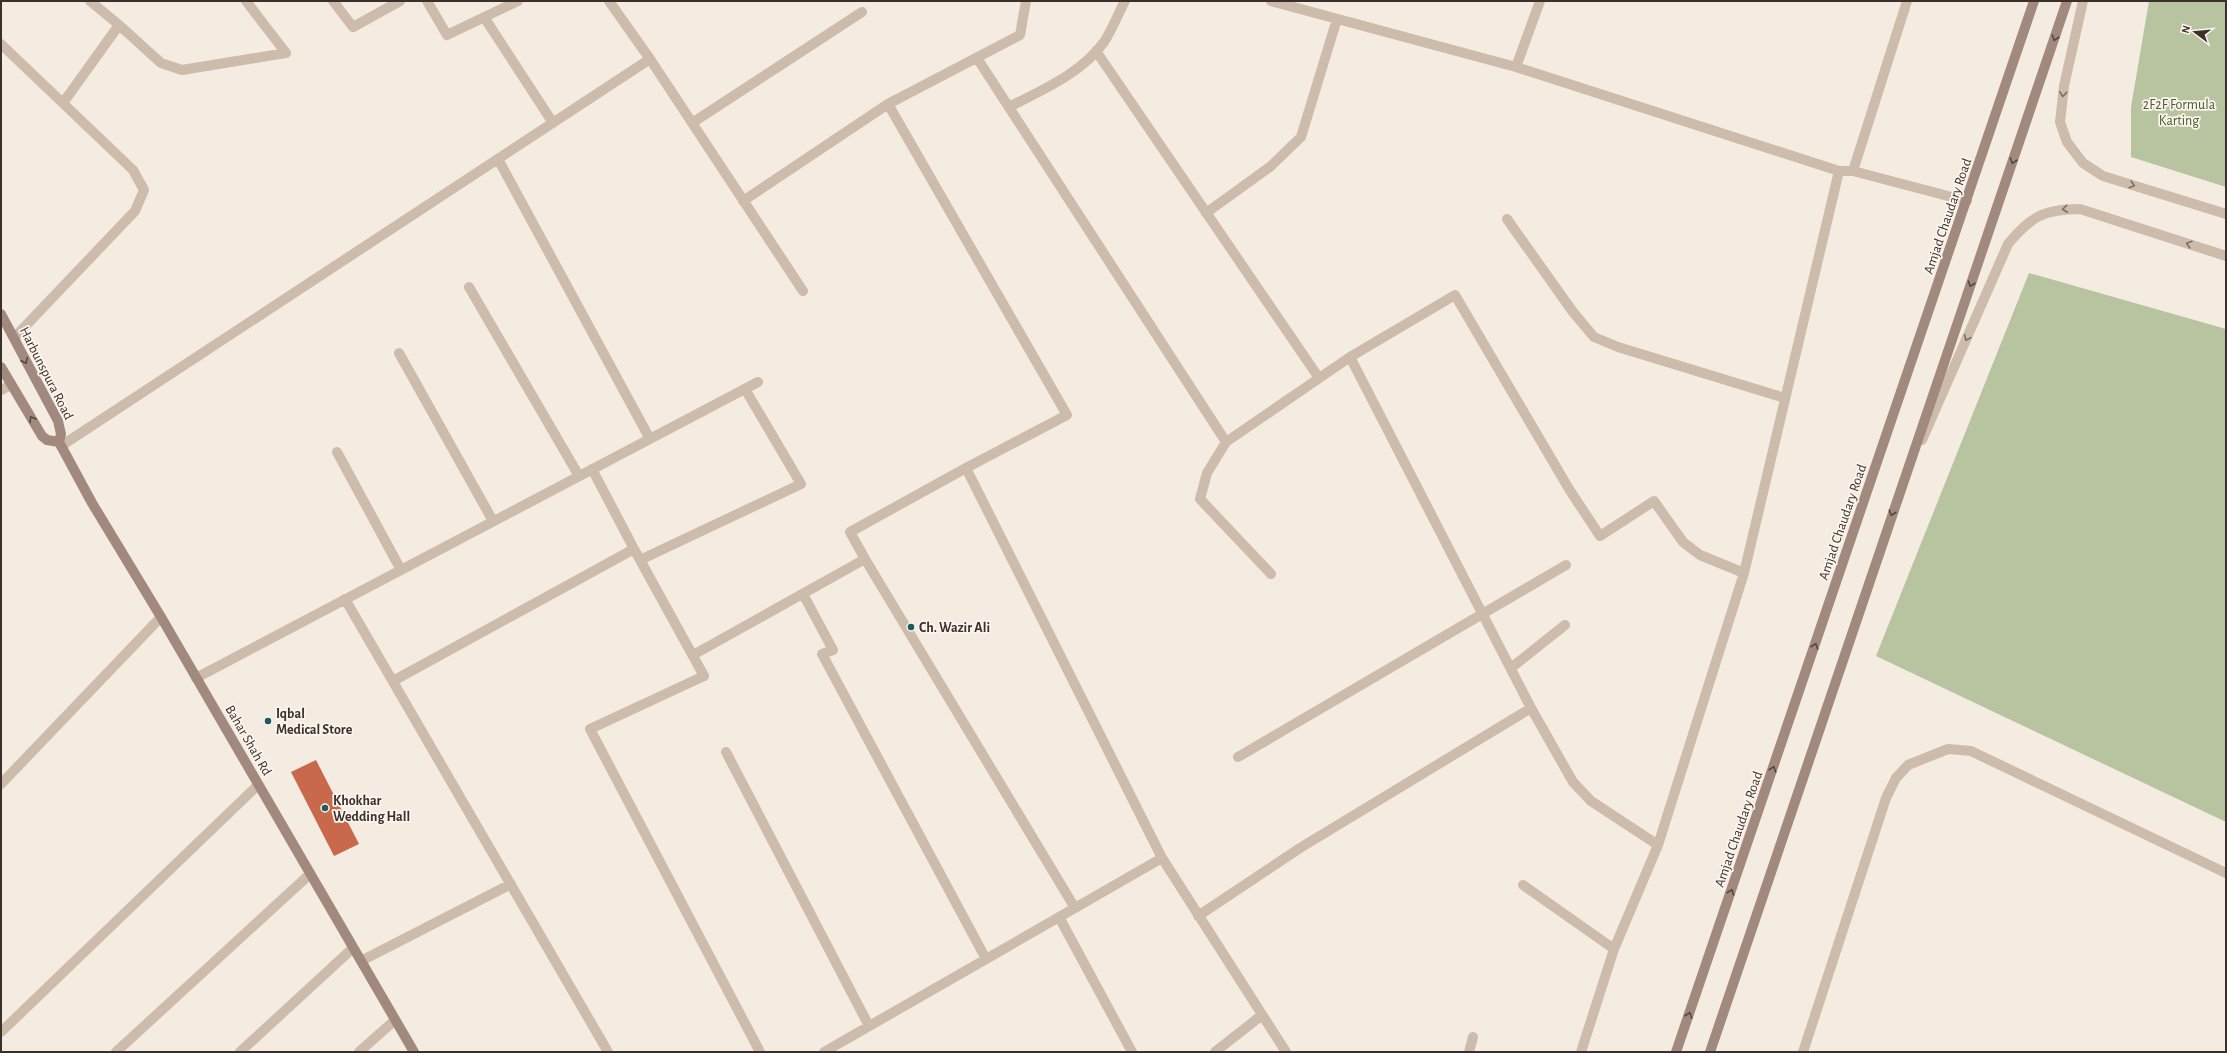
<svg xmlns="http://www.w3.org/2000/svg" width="2227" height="1053" font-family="'Alegreya Sans',sans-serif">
<rect width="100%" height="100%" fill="#f4ebe1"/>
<path fill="#b8c4a0" d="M2149 1H2226V187L2131 157V107Z
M2029 273 2226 329V822L1876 656Z"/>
<path fill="#c8694b" d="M316 760 359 844 334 856 291 772Z"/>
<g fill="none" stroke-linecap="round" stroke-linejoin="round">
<path stroke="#cdbbac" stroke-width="10" d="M1803 1052 1886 798 1896 778 1908 765 1948 749 1971 751 2226 873"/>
<path stroke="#cdbbac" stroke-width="10" d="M333 1 353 27 400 1
M427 1 447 35 518 1
M1271 1 1516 67 1839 171H1853L1967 201
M484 17 553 123
M119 25 161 63 182 70 286 53 246 1
M1 44 133 170 144 190 135 211 14 338
M1096 51 1319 378
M977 58 1226 442 1350 357
M650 59 803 291
M1516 67 1540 1
M63 103 119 25 90 1
M888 104 1067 415 966 468
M1009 107C1042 90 1082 73 1104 42 1112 30 1118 14 1125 1
M692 123 862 12
M498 159 650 439
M1853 171 1907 1
M743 201 888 104 1020 35 1026 1
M1206 213 1271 166 1301 137 1337 19
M1507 219 1573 312 1594 337 1618 347 1785 398
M469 287 579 476
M399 353 493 521
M1 390 11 385
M1226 442 1207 473 1200 499 1271 574
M61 446 650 59 609 1
M337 452 401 570
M634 549 704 676 590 729 760 1052
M865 559 850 532 966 468 1162 858
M640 560 801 484 745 389
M803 594 833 650 822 654 986 959
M345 599 608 1052
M693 655 865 559 1075 908
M1511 668 1565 625
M196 678 758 382
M393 681 634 549 592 469
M1531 708 1350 357 1455 295 1569 489 1600 536 1654 501 1683 542 1700 555 1744 573
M726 752 869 1026
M1238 757 1566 565
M1 784 161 617
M1523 885 1614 949
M1198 916 1300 848 1531 708 1573 782 1591 801 1658 845
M1059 917 1132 1052
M361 961 511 884
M1 1032 258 785
M116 1052 310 874
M240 1052 353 948
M359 1052 395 1020
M824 1052 1162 858 1286 1052
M1215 1052 1262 1015
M1469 1052 1473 1037
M1581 1052 1614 949 1658 845 1744 573 1839 171"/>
<path stroke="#cdbbac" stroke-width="10" d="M2083 1 2064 86 2060 122 2067 142 2083 163 2103 176 2226 214
M1922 440 2008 244C2030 217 2044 209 2080 209L2226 256"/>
<path stroke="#a18a7d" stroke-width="10" d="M1 314 58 421 61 434 59 442
M1 367 42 436 47 440 59 442
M59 442 92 503 161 617 414 1052
M1676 1052 2034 1
M1710 1052 2067 1"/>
</g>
<defs><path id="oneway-chevron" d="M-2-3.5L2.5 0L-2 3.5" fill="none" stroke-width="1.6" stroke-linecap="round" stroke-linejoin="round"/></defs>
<g stroke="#544640">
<use href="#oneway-chevron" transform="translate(2055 38) rotate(109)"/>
<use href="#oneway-chevron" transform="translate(2013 161) rotate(109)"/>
<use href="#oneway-chevron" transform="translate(1971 284) rotate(109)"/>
<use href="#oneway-chevron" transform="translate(25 361) rotate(63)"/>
<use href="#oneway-chevron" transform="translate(32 419) rotate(-121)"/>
<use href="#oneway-chevron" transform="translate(1892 513) rotate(109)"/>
<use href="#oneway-chevron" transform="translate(1815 646) rotate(-71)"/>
<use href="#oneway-chevron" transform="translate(1773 769) rotate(-71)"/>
<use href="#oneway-chevron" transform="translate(1731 892) rotate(-71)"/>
<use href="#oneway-chevron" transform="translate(1689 1015) rotate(-71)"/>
</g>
<g stroke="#7d6f65">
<use href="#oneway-chevron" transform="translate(2063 94) rotate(96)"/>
<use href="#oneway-chevron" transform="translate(2132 185) rotate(17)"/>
<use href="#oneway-chevron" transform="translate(2065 209) rotate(174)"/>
<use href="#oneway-chevron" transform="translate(2189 244) rotate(-162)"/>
<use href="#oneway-chevron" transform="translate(1967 338) rotate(114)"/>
</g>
<g fill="#1f5a5e" stroke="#fbf5ee" stroke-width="1.5">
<circle cx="911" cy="627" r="4"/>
<circle cx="268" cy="721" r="4"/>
<circle cx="325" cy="808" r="4"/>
</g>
<g text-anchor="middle" stroke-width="3.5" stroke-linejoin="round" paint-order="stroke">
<g font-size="14" fill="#4a5a2e" stroke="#fbf5ee">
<text x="2179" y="109">2F2F Formula<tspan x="2179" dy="16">Karting</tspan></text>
</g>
<g font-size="14" fill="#3b302b" stroke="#fbf5ee">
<text transform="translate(1947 216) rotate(-71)" y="5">Amjad Chaudary Road</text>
<text transform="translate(47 373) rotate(63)" y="5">Harbunspura Road</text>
<text transform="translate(1842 522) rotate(-71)" y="5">Amjad Chaudary Road</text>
<text transform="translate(249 740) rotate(60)" y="5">Bahar Shah Rd</text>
<text transform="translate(1738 829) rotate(-71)" y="5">Amjad Chaudary Road</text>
</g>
<g font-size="14" font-weight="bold" fill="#3b302b" stroke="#fbf5ee" text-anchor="start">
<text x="919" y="632">Ch. Wazir Ali</text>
<text x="276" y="718">Iqbal<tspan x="276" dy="16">Medical Store</tspan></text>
<text x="333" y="805">Khokhar<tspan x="333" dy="16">Wedding Hall</tspan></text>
</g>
</g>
<rect width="2227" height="1053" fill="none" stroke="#3b302b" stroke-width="4"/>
<g transform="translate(2195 32) rotate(286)" stroke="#fbf5ee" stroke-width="3" paint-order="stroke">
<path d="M0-3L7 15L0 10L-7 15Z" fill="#3b302b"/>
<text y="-6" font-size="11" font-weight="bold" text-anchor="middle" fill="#3b302b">N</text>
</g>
</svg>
